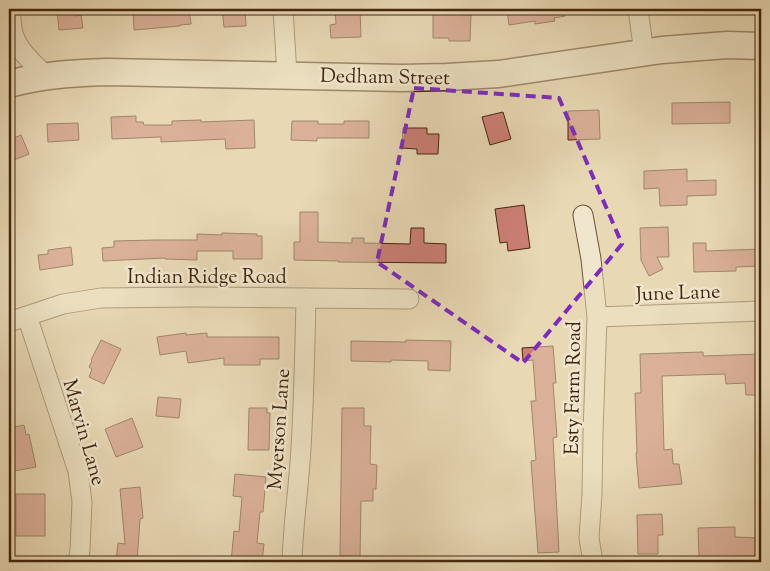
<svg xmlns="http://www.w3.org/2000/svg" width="770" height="571" font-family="'Sorts Mill Goudy',serif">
<rect width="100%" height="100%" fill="#e8d8b4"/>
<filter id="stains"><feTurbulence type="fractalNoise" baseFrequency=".004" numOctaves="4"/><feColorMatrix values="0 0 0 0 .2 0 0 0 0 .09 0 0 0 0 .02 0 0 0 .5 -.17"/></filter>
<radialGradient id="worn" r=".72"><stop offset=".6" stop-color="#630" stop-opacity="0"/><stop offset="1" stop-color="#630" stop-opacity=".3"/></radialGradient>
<path fill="#cb7f75" stroke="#43260d" d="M57 9H74V16L81 15 83 28 59 30Z
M133 9H189L191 24 180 25V26L134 30Z
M222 9H245L246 26 224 27Z
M335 9H360L361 37 331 38 330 25 336 24Z
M433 9H447V14L471 15 470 41H449V38H433Z
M507 9H565V16L554 18 555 21 535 24V21L509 25Z
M730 102V123L672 124V103Z
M599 110 600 139 568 140V111Z
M503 112 511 139 490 145 482 117Z
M136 116V122H143L144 125H172V121L201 120V122L254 120 255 148 226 149 225 139 161 142V137L112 139 111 117Z
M292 121H318V124H344V121H369V138H317V141L291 140Z
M78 123 79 140 48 142 47 124Z
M403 128H427V134H439L438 154H417V149L402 148Z
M21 135 29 154 9 162V140Z
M687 169V181L716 180V195L687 196V205L660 206 659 188 644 189V171Z
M524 205 530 248 508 251 507 242 500 243 495 209Z
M300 212H318V242H320L352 243V238H364V243L410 244 411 228H424V243L446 244V263L338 262 339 261 294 260V242H300Z
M668 227 669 257H657L663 269 649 276 641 260 640 228Z
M222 233 257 234V236H262V259H233V251H197V260L165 259V258L103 261 102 248 114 247V241L155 240H197V234L222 235Z
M693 243H706V251L761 249V266L736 267V271L694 272Z
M71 247 73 265 40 270 38 255 48 254V250Z
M186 333V335L207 333V337H279V359H260V365H224V358L188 363 186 351 160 355 157 337Z
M101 340 121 349 104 384 89 377 92 369 89 367 92 361 91 360Z
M406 340 451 341 450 371 428 370V361L391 360V362L351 361V341L406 342Z
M553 346 556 383H553L557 437 553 438 559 552 538 553 531 461 536 460 531 401H536L533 360 523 361 522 348Z
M703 352V356L761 354V395H746L745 383 726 384 725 374 662 376 664 450 672 449 673 464H679L682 484 639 488 636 453H637L635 393H641L640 354Z
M158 397 181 399 179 418 156 416Z
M249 408H267V413H270L269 450H248Z
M342 408H364V426H371L370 464 377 465 376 489H373V501H361L360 557 340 556Z
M132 418 143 447 116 457 105 429Z
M24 425 26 435 29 434 36 467 9 472V446L12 445 9 428Z
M235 474 266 477 263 512H260L257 543 264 544 262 562H231L234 531 239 532 242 497 233 496Z
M140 487 143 518 140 519 137 562H116L118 543 125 544 120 489Z
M16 494H45V536H16Z
M662 514 663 535H658V554H638L637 515Z
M735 527V537L761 538V556L699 557 698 528Z"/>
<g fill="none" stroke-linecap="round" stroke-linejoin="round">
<g stroke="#6c5237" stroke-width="21">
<path id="street" d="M10 9C11 15 11 22 12 29 16 49 32 62 46 76
M283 9 287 75
M638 9 644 53
M583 215 591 259 597 317 593 433 592 494 589 538 593 562
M27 316 78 471 82 502 80 550 78 562
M597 317 761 311
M9 322 63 304 101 298 194 297 409 299
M292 562C293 524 299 486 301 448 304 398 305 348 306 298"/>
</g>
<g stroke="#43260d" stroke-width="29">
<path id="secondary" d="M9 84C41 75 73 73 107 72L402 78 447 77 499 74 662 50 727 45 761 46"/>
</g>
<use href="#street" stroke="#f0e6ce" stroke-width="19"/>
<use href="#secondary" stroke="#f0e6ce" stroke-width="26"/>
</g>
<path d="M0 0H770V571H0ZM414 88 559 98 622 244 523 363 377 262Z" fill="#e8d8b4" fill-opacity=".55" fill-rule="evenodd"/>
<path fill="none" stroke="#7b2cbf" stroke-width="4" stroke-dasharray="10 6" stroke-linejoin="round" d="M414 88 559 98 622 244 523 363 377 262Z"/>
<g text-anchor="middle" stroke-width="5" stroke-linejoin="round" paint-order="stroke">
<g font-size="20" fill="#43260d" stroke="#f0e6ce">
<text transform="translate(385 76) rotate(1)" y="7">Dedham Street</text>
<text x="207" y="283">Indian Ridge Road</text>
<text transform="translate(678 292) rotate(-2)" y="7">June Lane</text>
<text transform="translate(572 388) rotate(-89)" y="7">Esty Farm Road</text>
<text transform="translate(278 429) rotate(-86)" y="7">Myerson Lane</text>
<text transform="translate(85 432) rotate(74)" y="7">Marvin Lane</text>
</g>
</g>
<rect width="770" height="571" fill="none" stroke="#e8d8b4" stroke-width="30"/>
<rect x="10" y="10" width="750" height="551" fill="none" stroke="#43260d" stroke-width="2.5"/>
<rect x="15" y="15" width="740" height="541" fill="none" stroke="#43260d"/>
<rect width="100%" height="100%" filter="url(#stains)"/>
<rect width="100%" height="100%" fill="url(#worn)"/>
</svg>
